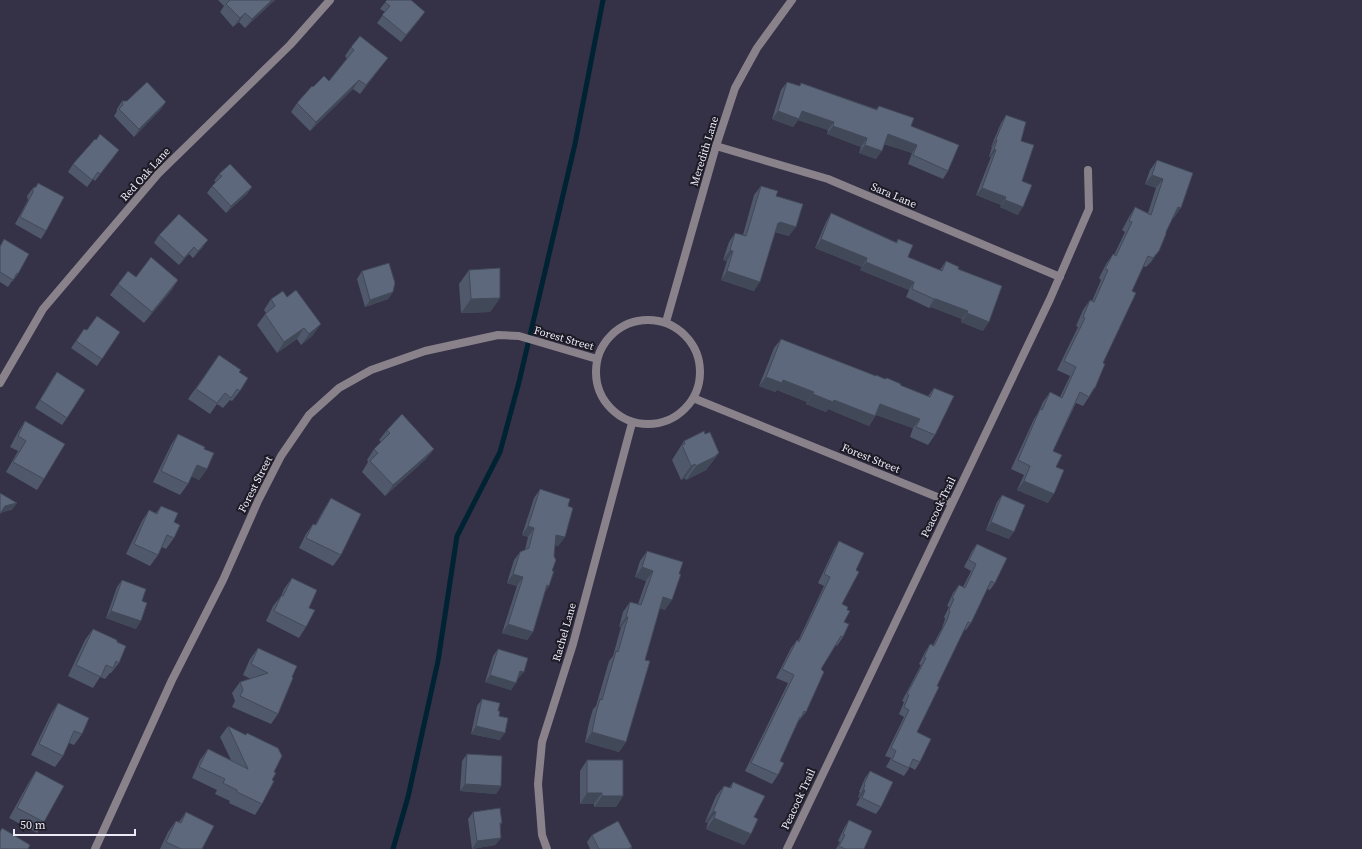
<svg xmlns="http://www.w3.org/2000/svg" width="1362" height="849" font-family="'Source Serif 4',serif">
<rect width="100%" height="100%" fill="#353146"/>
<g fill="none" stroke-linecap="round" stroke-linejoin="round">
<path stroke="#002333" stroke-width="5" d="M393 849 408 797 438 661 457 536 500 452 519 382 575 144 603 0"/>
<path stroke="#8a828b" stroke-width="8" d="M716 146 828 179 1060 277
M596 372a52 52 0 1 1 104 0a52 52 0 1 1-104 0Z
M666 322 716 146 735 88 757 48 792 0
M0 383 43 309 158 174 290 45 330 0
M693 398 952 503
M95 849 172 680 223 580 258 501 281 456 309 415 339 388 371 370 425 351 498 335 519 336 597 359
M547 849 542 835 538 784 542 742 573 644 632 423
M787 849 1050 299 1089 209 1088 170"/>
</g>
<path fill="#50596c" d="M218 0H275L245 28 239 22 233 27 220 12 224 6Z
M387 0 420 19 401 42 377 23 385 12 380 9Z
M351 47 388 58 360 94 353 89 310 131 291 112 297 103 313 87 329 81 347 59 345 56Z
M787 82 799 86 801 83 876 109 879 106 911 126 948 171 943 179 908 164 912 153 884 144 876 159 859 153 861 147 827 134 828 130 798 120 793 127 772 119 781 90Z
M122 101 166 102 161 109 134 137 114 116 117 111V109Z
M1006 115 1021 141 1022 181 1018 215 1000 207 1001 205 976 195 991 157H989L992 147H991L1001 123Z
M96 140 114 157 95 181 93 179 87 187 68 172 73 164Z
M1157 160 1174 218 1173 217 1152 261 1146 267 1143 266 1132 291 1103 363 1095 388 1083 406 1076 403 1053 451 1056 467 1048 503 1017 490 1024 475 1011 469 1034 419 1039 411 1043 402 1050 392 1060 397 1070 376 1057 370 1078 327 1076 326 1083 310 1090 300 1092 301 1101 280 1099 278 1106 264 1113 254 1114 255 1125 232 1122 230 1129 217 1135 207 1148 213 1156 188 1145 184 1150 170Z
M219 174 252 187 247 194 226 213 207 193 212 186 216 182 214 181Z
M38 183 46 231 41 239 15 224 28 200 27 196 33 188H35Z
M761 186 776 196 789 236 775 232 754 291 721 280 727 261 723 260 729 242 735 233 743 235 754 195Z
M831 213 896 242 898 239 908 257 940 270 946 261 958 269 983 331 961 322 962 319 931 307 929 308 906 297 909 290 860 270 862 267 815 248 826 222Z
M159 235 203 247 193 258 189 254 179 265 154 243Z
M4 239 18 274 13 281H12L8 287 0 282V246Z
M469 270 500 298 490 312 461 313 459 284Z
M362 271 393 292 388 299 365 307 357 279Z
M136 277 178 280 171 291 144 323 110 295 118 284Z
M287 297 313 335 301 345 297 339 277 353 257 325 266 313 264 310 271 299Z
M84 329 87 330 120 332 97 366 71 348Z
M781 339 928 396 934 388 935 435 928 445 910 437 913 428 876 415 869 426 828 409 826 412 806 404 807 402 777 390 775 392 759 386 774 348Z
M219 355 239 372 240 391 232 401 230 400 223 408 217 404 210 414 188 399Z
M57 372 67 418 62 425 35 408 52 379Z
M25 421 44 479 37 490 6 472 18 451 10 447 18 432Z
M387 430 434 449 426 459 385 496 362 472 368 462 367 460 374 449 381 442 379 440Z
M178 434 204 449 207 469 199 480 191 476 188 484 180 495 153 482 171 445Z
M705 434 719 453 706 470 686 480 685 478 681 480 672 460 684 441Z
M540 489 568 506 565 537 558 546 555 545 552 571 549 586 545 592 533 632 527 640 502 633 517 586 507 583 514 560 520 552 525 550 528 537 522 535 534 498Z
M1002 495 1009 539 986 530 997 502Z
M331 498 341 555 333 566 299 548 306 534 313 524 315 525 324 509Z
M161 506 174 522V538L166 549 162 547 158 555 150 566 126 554 142 521 149 510 156 513Z
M839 541 856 570 842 604 847 610 844 622 843 637 837 646 836 645 821 669 806 712 798 722 780 761 778 775 772 784 745 771 788 683 776 678 791 648 797 640 798 641 824 586 818 583 834 549Z
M977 544 995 583 990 590 987 589 971 623 966 630 964 629 937 686 917 732 920 762 915 770 910 767 904 776 886 767 891 758 885 756 904 717 899 714 904 702 902 701 921 665 919 664 925 652 930 644 933 645 942 628 945 619 944 617 949 607 947 606 953 593 959 585 963 587 971 571 964 567 972 551Z
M647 551 665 610 660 608 645 660 626 742 619 752 585 742 589 723 593 709 596 706 609 661 613 656 621 627H619L623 612 630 602 638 604 646 581 635 577 640 561Z
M292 578 309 608 306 627 299 638 266 621 273 606 281 596 284 589Z
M122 580 142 601 136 629 106 618 117 587Z
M93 629 117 642 119 663 111 673H110L105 679 100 677 93 688 68 676 85 640Z
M258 648 292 677 278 714 271 724 232 707 235 701 232 693 240 682 251 679 243 675 250 659Z
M498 649 518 679H517L511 690 485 682 493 656Z
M482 699 498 711 500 740 471 734 477 706Z
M58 703 82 734 74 745 69 743 63 756 55 767 31 755 51 714Z
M228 726 245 735 247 733 274 772 272 780 262 804 255 815 229 803 230 801 215 794 217 790 192 778 200 760 208 749 231 760 220 737Z
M467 754 501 786 496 794 460 791 462 761Z
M587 760 623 796 616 807H594V804H580V771Z
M36 771 44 822 37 833 9 818 29 782Z
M870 771 881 807 876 814 856 805 860 798 858 797 860 792H859L865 778Z
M733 782 754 817 751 834 744 845 706 829 708 823 705 822 716 796 724 786 729 788Z
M186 812 202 849H160L168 832 176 821 179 822Z
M473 812 502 823 500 826 501 838 495 845 472 849 468 819Z
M849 820 864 849H836L840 842 838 841 844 828Z
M592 835 632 847 631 849H590L587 842Z"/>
<path fill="#414958" d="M272 0H275L245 28 252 19Z
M425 12 420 19 401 42 406 35Z
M245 13 239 22 233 27 240 18Z
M388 58 360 94 366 85Z
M359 80 353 89 310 131 316 122Z
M166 102 161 109 134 137 139 129Z
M778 111H802L834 122 828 130 798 120 793 127 772 119Z
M833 126 867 138 861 147 827 134Z
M888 134 917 145 912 153 882 143Z
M996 139 997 140 992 147H991Z
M865 145 882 151 876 159 859 153Z
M994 149 996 150 991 157H989Z
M119 150 114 157 95 181 100 174Z
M1152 175 1163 179 1156 188 1145 184Z
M252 187 247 194 226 213 231 206Z
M982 188 1006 197 1001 205 976 195Z
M1005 200 1023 207 1018 215 1000 207Z
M1178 207 1181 208 1174 218 1171 217Z
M780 222 796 227 789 236 774 231 778 223Z
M821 239 867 258 862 267 815 248Z
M208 240 203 247 193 258 198 251Z
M194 247 189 254 179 265 184 258Z
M730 250 733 251 727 261 723 260Z
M1159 251 1152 261 1146 267 1153 258Z
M866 262 914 282 909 290 860 270Z
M727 271 760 282 754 291 721 280Z
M178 280 171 291 144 323 152 312Z
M393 292 388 299 365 307 370 300Z
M500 298 490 312 461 313 471 299Z
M934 299H936L968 311 962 319 931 307 929 308Z
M967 313 989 322 983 331 961 322Z
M321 324 313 335 301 345 309 334Z
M304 328 297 339 277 353 284 342Z
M766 377 783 380 814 392 807 402 777 390 775 392 759 386Z
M813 394 834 400 875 416 869 426 828 409 826 412 806 404Z
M880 404 920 419 913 428 873 414Z
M434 449 426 459 385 496 393 485Z
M719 453 706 470 686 480 696 466Z
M695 464 685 478 681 480 691 466Z
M197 465 207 469 199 480 190 475Z
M1024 481 1054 494 1048 503 1017 490Z
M17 503 12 510 0 513 5 506Z
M991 522 1014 532 1009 539 986 530Z
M528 526 534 528 528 537 522 535Z
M556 535 565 537 558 546 550 543Z
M642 567 653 571 646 581 635 577Z
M513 574 523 577 517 586 507 583Z
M547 585 549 586 543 594Z
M663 597 672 600 665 610 656 607Z
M111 611 141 621 136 629 106 618Z
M626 617H628L621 627H619Z
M508 624 533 632 527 640 502 633Z
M520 671 524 672 518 679 515 678Z
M490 675 516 683 511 690 485 682Z
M476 726 505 733 500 740 471 734Z
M592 732 626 742 619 752 585 742Z
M465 784 501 786 496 794 460 791Z
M863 790H865L860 798 858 797Z
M587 793H602L594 804H580Z
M602 796H623L616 807H594Z
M713 811 716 812 708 823 705 822Z
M714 818 751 834 744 845 706 829Z
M501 838 495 845 472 849 477 841Z"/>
<path fill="#5d687d" stroke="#414958" d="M230 0H272L252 19 245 13 240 18 226 4Z
M387 0H411L425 12 406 35 382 15 390 6 385 2Z
M360 36 388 58 366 85 359 80 316 122 297 103 312 86 313 87 324 76 329 81 354 50 351 47Z
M147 82 166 102 139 129 119 109 123 105 122 101H127Z
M787 82 800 86 801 83 877 110 879 106 914 118 911 126 959 145 948 171 913 155 917 145 888 134 882 151 865 145 867 138 833 126 834 122 802 111 799 119 778 111Z
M1006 115 1026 122 1021 141 1034 145 1022 181 1032 185 1023 207 1005 200 1006 197 982 188 996 150 994 149 997 140 996 139Z
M100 134 119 150 100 174 98 172 92 180 73 164 95 139 96 140Z
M1157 160 1193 173 1181 208 1178 207 1166 232V234L1159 251 1153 258 1148 256 1132 291 1136 293 1103 363 1105 364 1095 388H1094L1089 397 1080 392 1053 451 1062 455 1056 467 1064 470 1054 494 1024 481 1030 466 1018 460 1040 409 1042 410 1050 392 1062 398 1076 367 1064 361 1085 318 1083 317 1090 300 1094 302 1108 270 1105 269 1113 254 1116 256 1132 222 1129 221 1135 207 1151 215 1163 179 1152 175Z
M230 164 252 187 231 206 212 186 222 176 219 174Z
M38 183 64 197 46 231 20 217 33 192V188L36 187Z
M761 186 778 191 776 196 803 204 796 227 780 222V223H778L760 282 727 271 733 251 730 250 735 233 746 236Z
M831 213 897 243 898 239 913 245 908 257 942 271 946 261 959 267 958 269 1002 286 989 322 967 313 968 311 936 299H934L912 289 914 282 866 262 867 258 821 239Z
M179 214 208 240 198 251 194 247 184 258 159 235Z
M4 239 29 254 18 274 17 273 13 280 0 272V247Z
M151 257 178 280 152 312 118 284 128 271 136 277Z
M389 263 395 283 393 292 370 300 362 271Z
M500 268V298L471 299 469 270Z
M296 290 321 324 309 334 304 328 284 342 265 314 275 306 271 299 283 291 287 297Z
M97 316 120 332 102 359 76 341 84 329 87 330Z
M781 339 876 376V375L885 379 887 378 901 384 900 385 930 397 934 388 954 396 935 435 916 427 920 419 880 404 875 416 834 400 833 402 813 394 814 392 783 380 782 383 766 377Z
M219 355 241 370 239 372 248 378 240 391 237 389 231 398 225 393 217 403 196 389Z
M57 372 85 390 67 418 40 400Z
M402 414 434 449 393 485 370 461 378 453 374 449 390 433 387 430Z
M25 421 65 444 44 479 13 462 26 441 18 436Z
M704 431 705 434 710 432 719 453 716 455V456L696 466 695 464 691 466 682 445 685 444 684 441Z
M178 434 205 447 204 449 214 453 207 469 197 465 188 484 161 471Z
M540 489 570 499 568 506 573 508 565 537 556 535 554 556 556 560 552 571H554L549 586 547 585 533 632 508 624 523 577 513 574 520 552 529 548 534 528 528 526Z
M0 493 17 503 5 506 0 514Z
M1002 495 1025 505 1014 532 991 522Z
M331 498 361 514 341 555 306 538 313 524 316 525Z
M161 506 178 513 174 522 180 525 174 538 167 535 158 555 134 544 149 510 157 514Z
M839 541 864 553 856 570 859 572 842 604 848 607 847 610 850 611 844 622 849 624 843 637 841 636 821 669 824 672 806 712 804 711 801 718 800 717 780 761 784 763 778 775 751 763 794 675 782 669 797 640 799 642 830 577 824 574Z
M977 544 1007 558 995 583 991 581 971 623 968 622 937 686 939 687 917 732 931 739 920 762 913 759 909 768 892 760 896 751 891 748 909 710 904 707 909 695 907 694 926 658 924 657 930 644 934 646 947 620 950 611 949 610 954 599 952 598 959 585 965 588 976 564 969 560Z
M647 551 683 562 679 574H681L672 600 663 597 645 660 650 661 626 742 592 732 596 713 600 699 602 700 616 651 618 652 628 617H626L630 602 641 605 653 571 642 567Z
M292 578 317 590 309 608 315 610 306 627 274 611 281 596H283Z
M122 580 146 589 142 601 147 603 141 621 111 611Z
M93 629 117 640V642L126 646 119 663 116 661 113 668 106 665 101 677 76 665Z
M258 648 297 666 292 677 293 678 278 714 240 696 243 690 240 682 268 673 251 664Z
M498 649 528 658 524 672 520 671 516 683 490 675Z
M482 699 500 703 498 711H500L499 716 508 718 505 733 476 726Z
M58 703 89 718 82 734 74 731 63 756 39 744Z
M228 726 246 735 247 733 278 748 282 756 274 772 276 773 272 780 274 781 262 804 237 792V790L223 783 225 779 199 767 208 749 248 769Z
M467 754 502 756 501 786 465 784Z
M587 760H623V796H602V793H587Z
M36 771 64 786 44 822 17 808Z
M870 771 893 782 881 807 862 798 865 790H863L865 785 864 784Z
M733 782 765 796 754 817 758 819 751 834 714 818 716 812 713 811 724 786 731 788Z
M500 808 502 823H500L501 838 477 841 473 812Z
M186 812 214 826 202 849H181L166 842 176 821 181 823Z
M849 820 872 831 864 849H845L839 846 845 835 843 834Z
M618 821 632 847 628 849H599L592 835Z
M2 828 30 845 28 849H0V832Z"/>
<g text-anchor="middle" stroke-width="4" stroke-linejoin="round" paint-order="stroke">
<g font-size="11" fill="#eceaf7" stroke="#1c1a24">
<text transform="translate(704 151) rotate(-73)" y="4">Meredith Lane</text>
<text transform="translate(145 174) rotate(-48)" y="4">Red Oak Lane</text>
<text transform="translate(894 195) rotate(23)" y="4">Sara Lane</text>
<text transform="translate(564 338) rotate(16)" y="4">Forest Street</text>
<text transform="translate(871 458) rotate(22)" y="4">Forest Street</text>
<text transform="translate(255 484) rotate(-63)" y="4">Forest Street</text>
<text transform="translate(938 507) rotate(-64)" y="4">Peacock Trail</text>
<text transform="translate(564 632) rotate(-74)" y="4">Rachel Lane</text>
<text transform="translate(798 799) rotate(-65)" y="4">Peacock Trail</text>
</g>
</g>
<path d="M14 829v6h121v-6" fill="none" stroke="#eceaf7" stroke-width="2"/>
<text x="20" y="829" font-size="12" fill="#eceaf7" stroke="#1c1a24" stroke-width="3" paint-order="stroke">50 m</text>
</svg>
